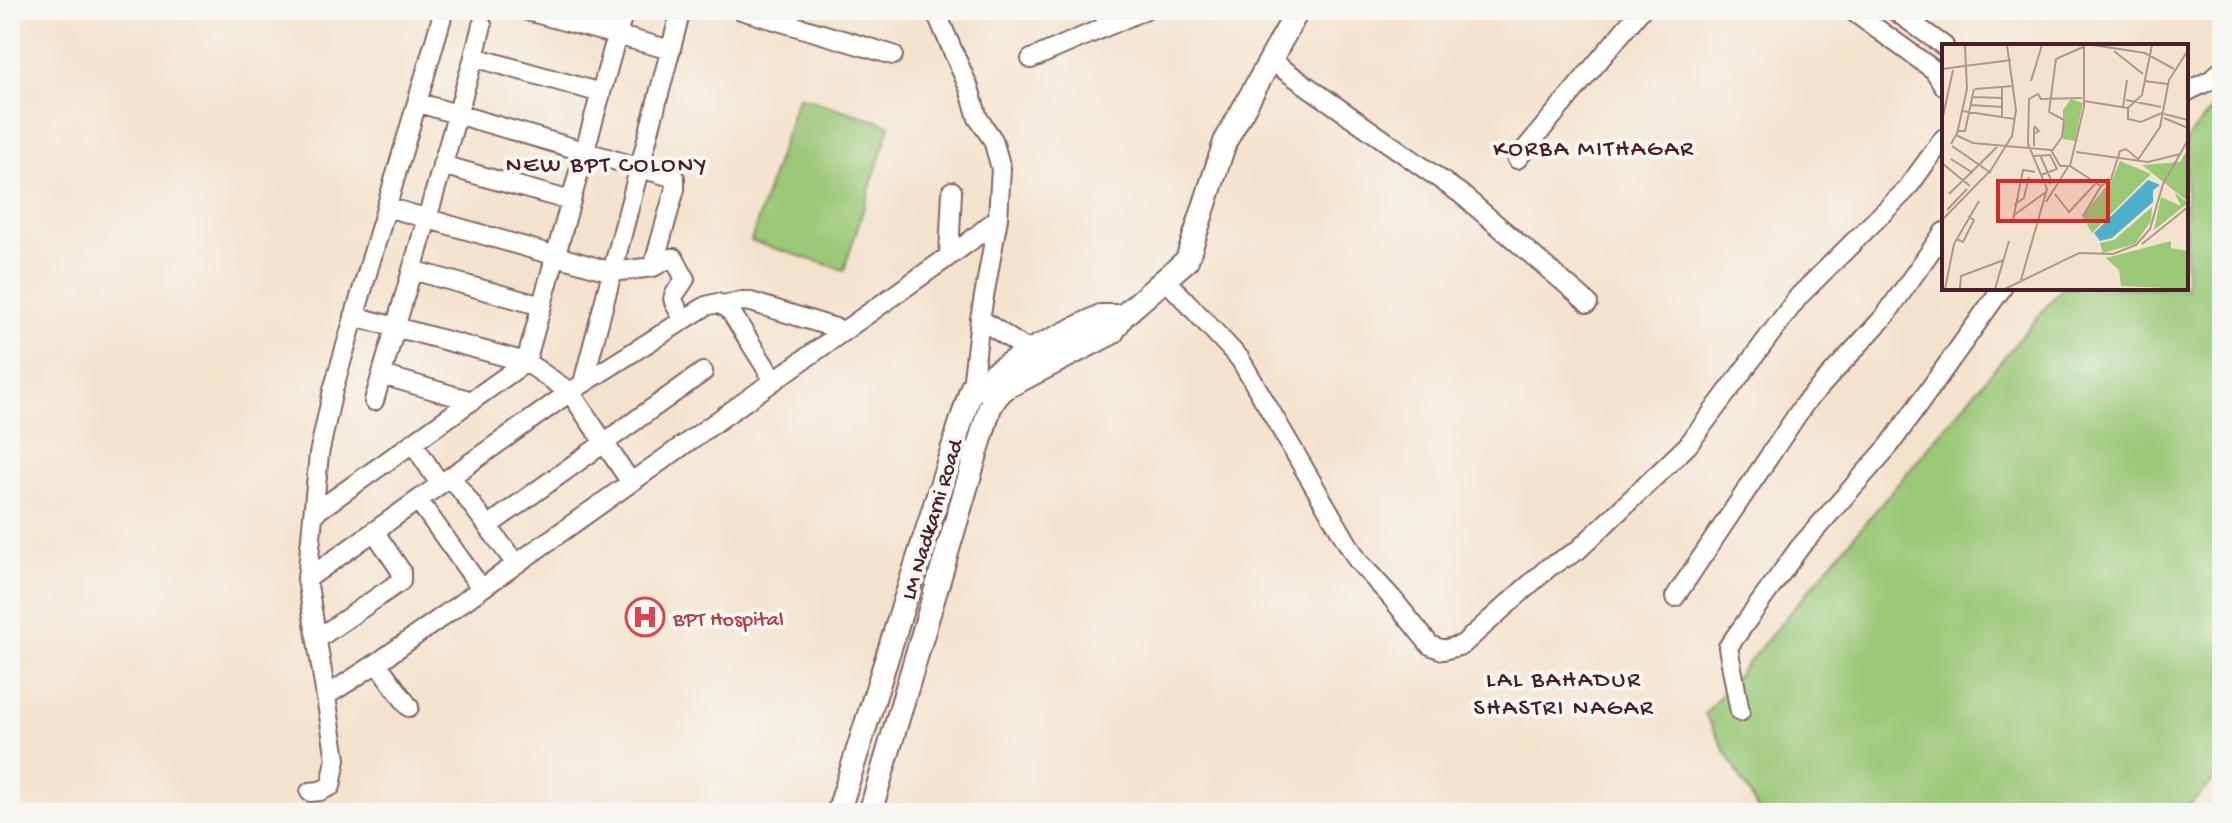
<svg xmlns="http://www.w3.org/2000/svg" width="2232" height="823" font-family="'Gochi Hand',sans-serif">
<rect width="100%" height="100%" fill="#f6f6f2"/>
<filter id="ink" filterUnits="userSpaceOnUse"><feTurbulence type="fractalNoise" baseFrequency=".0125" numOctaves="2"/><feDisplacementMap in="SourceGraphic" scale="16" xChannelSelector="R" yChannelSelector="G"/><feConvolveMatrix kernelMatrix="1 2 1 2 8 2 1 2 1" color-interpolation-filters="sRGB"/></filter>
<filter id="wash" filterUnits="userSpaceOnUse"><feTurbulence type="fractalNoise" baseFrequency=".006" numOctaves="4" result="noise"/><feDisplacementMap in="SourceGraphic" scale="32" xChannelSelector="R" yChannelSelector="G"/><feGaussianBlur stdDeviation="1.8" result="paint"/><feColorMatrix in="noise" values="0 0 0 0 0 0 0 0 0 0 0 0 0 0 0 0 0 1.4 0 .05"/><feComposite in="paint" operator="in"/></filter>
<g filter="url(#wash)">
<rect width="100%" height="100%" fill="#f4e3cc"/>
<path fill="#9ac876" stroke="#727450" stroke-width="2" d="M798 96 890 125 844 270 751 241Z
M2222 97V772L2181 813H1760L1705 714 2062 288H2186V140Z"/>
</g>
<g filter="url(#ink)">
<g fill="none" stroke-linecap="round" stroke-linejoin="round">
<g stroke="#866463" stroke-width="22">
<path id="minor" d="M524 10 671 50
M741 10 893 55
M935 10 969 88 978 118 993 140 1001 168 998 218 980 319 972 387 997 396
M1851 10 1934 70 1944 86
M1894 10 1944 46
M1110 25 1144 10
M474 57 482 25
M1031 59 1110 25 1102 10
M1270 60 1461 194 1588 303
M2186 92 2211 80 2222 70
M1517 159 1641 10
M442 165 571 201
M387 207 612 272 653 267 675 189V178L419 103
M949 255 952 191
M653 267 670 258H674L685 279C670 303 669 293 684 320
M412 270 542 306
M1166 280 1240 359 1358 561 1391 597 1430 645 1443 650 1462 645 1549 567 1577 551 1688 445 1799 296 1906 190 1944 138
M724 305 743 301 751 302 842 330
M354 316 526 362 570 392 630 481
M980 319 1029 351
M382 375 472 401
M583 383 681 10
M374 401 474 57 601 93
M413 443 440 484
M451 477 516 564
M418 500 481 588
M313 514 526 362 624 10
M488 526 703 372
M307 579 570 392 706 306 717 303 729 309 773 379
M1675 597 1805 403 1885 316 1944 232
M317 639 401 581V571L374 531
M377 663 409 707
M326 696 377 663 969 242 998 218
M1740 712 1728 647 1800 547 1889 446 2002 288
M310 792 320 791 331 786 336 759 307 579 319 454 333 390 444 10"/>
</g>
<g stroke="#866463" stroke-width="26">
<path id="tertiary" d="M838 813 972 387 1029 351 1101 316H1123
M870 813 990 407 997 396 1005 388 1112 333 1123 316 1187 260 1225 142 1298 10"/>
</g>
<use href="#minor" stroke="#fff" stroke-width="18"/>
<use href="#tertiary" stroke="#fff" stroke-width="22"/>
</g>
</g>
<defs>
<g id="hospital-ring" transform="scale(2)"><circle r="9.5" fill="#f6f6f2" stroke="#e0444e" stroke-width="1.5"/><path d="M-5-5h3v3.5h4V-5h3V5h-3V1.5h-4V5h-3Z" fill="#e0444e"/></g>
</defs>
<g fill-rule="evenodd">
<use href="#hospital-ring" x="645" y="617"/>
</g>
<g text-anchor="middle" stroke-width="8" stroke-linejoin="round" paint-order="stroke">
<g font-size="22" fill="#4a1f2b" stroke="#f6f6f2">
<text transform="translate(930 519) rotate(-73)" y="8">LM Nadkarni Road</text>
</g>
<g font-size="22" fill="#be3a42" stroke="#f6f6f2" text-anchor="start">
<text x="673" y="625">BPT Hospital</text>
</g>
<g font-size="24" letter-spacing="2" fill="#4a1f2b" stroke="#f6f6f2">
<text x="1594" y="155">KORBA MITHAGAR</text>
<text x="607" y="171">NEW BPT COLONY</text>
<text x="1564" y="686">LAL BAHADUR<tspan x="1564" dy="28">SHASTRI NAGAR</tspan></text>
</g>
</g>
<g transform="translate(1942 44)">
<rect width="246" height="246" fill="#f4e3cc"/>
<path d="M129 55 141 59 133 97 121 95V66ZM246 104V152L244 156 200 121 238 118ZM178 117 209 130 150 189 140 172 171 134ZM232 148 246 159 212 186 219 153 239 162ZM210 163 209 177 193 200 161 209 158 199 172 196ZM229 197V204L246 207V245L179 242 177 226 164 214Z" fill="#9ac876"/>
<path d="M206 136 218 141 211 146V158L170 194 158 197 152 189Z" fill="#4eafcd"/>
<path fill="none" stroke="#b0958c" stroke-width="2" d="M151 1 203 9 232 25M172 7 201 30M0 25 69 16M89 37 100 1M202 37 226 40M60 43V73M33 45 71 42M31 53 60 54M184 56 219 63M142 57 186 64M29 61 60 63M181 63 185 36M186 64 200 51 210 1M186 64V75L199 78 220 69M20 67 73 75M222 70 246 76M222 74 246 84M0 77 11 26M16 87H23L32 45M15 90 25 45 23 1M9 100 14 91 31 99 109 106 118 122H128L142 63V1M10 102 49 129M92 102V85L93 83 97 87 92 90M110 107 120 93 122 76 107 68 114 15 141 3M134 108 206 118 238 110M98 111 110 138 107 140M92 112 108 111 115 125 99 131M9 115 31 129M195 117 218 83 227 36 246 6M1 120 28 142M128 122 159 142 169 135 178 107 184 105 196 115M7 150 55 103M113 150 127 168 153 140M104 158 126 123M72 161 82 154 87 133M5 166 25 145M72 171 104 148M141 172 159 142M0 176 49 126 70 92 74 66 65 1M71 176 81 126 93 128M14 195 21 198 32 176 26 172M200 200 246 163M79 236 105 145 86 100 87 55 96 50 99 55 140 54M3 245 12 200 37 157M18 245 19 232 62 216M53 245 67 197M63 245 137 209 171 210 194 201 208 185 221 140 246 96"/>
<path fill="#d62828" fill-opacity="0.15" stroke="#d62828" stroke-width="4" d="M56 137H166V177H56Z"/>
<rect width="246" height="246" fill="none" stroke="#4a1f2b" stroke-width="4"/>
</g>
<rect width="2232" height="823" fill="none" stroke="#f6f6f2" stroke-width="40"/>
</svg>
